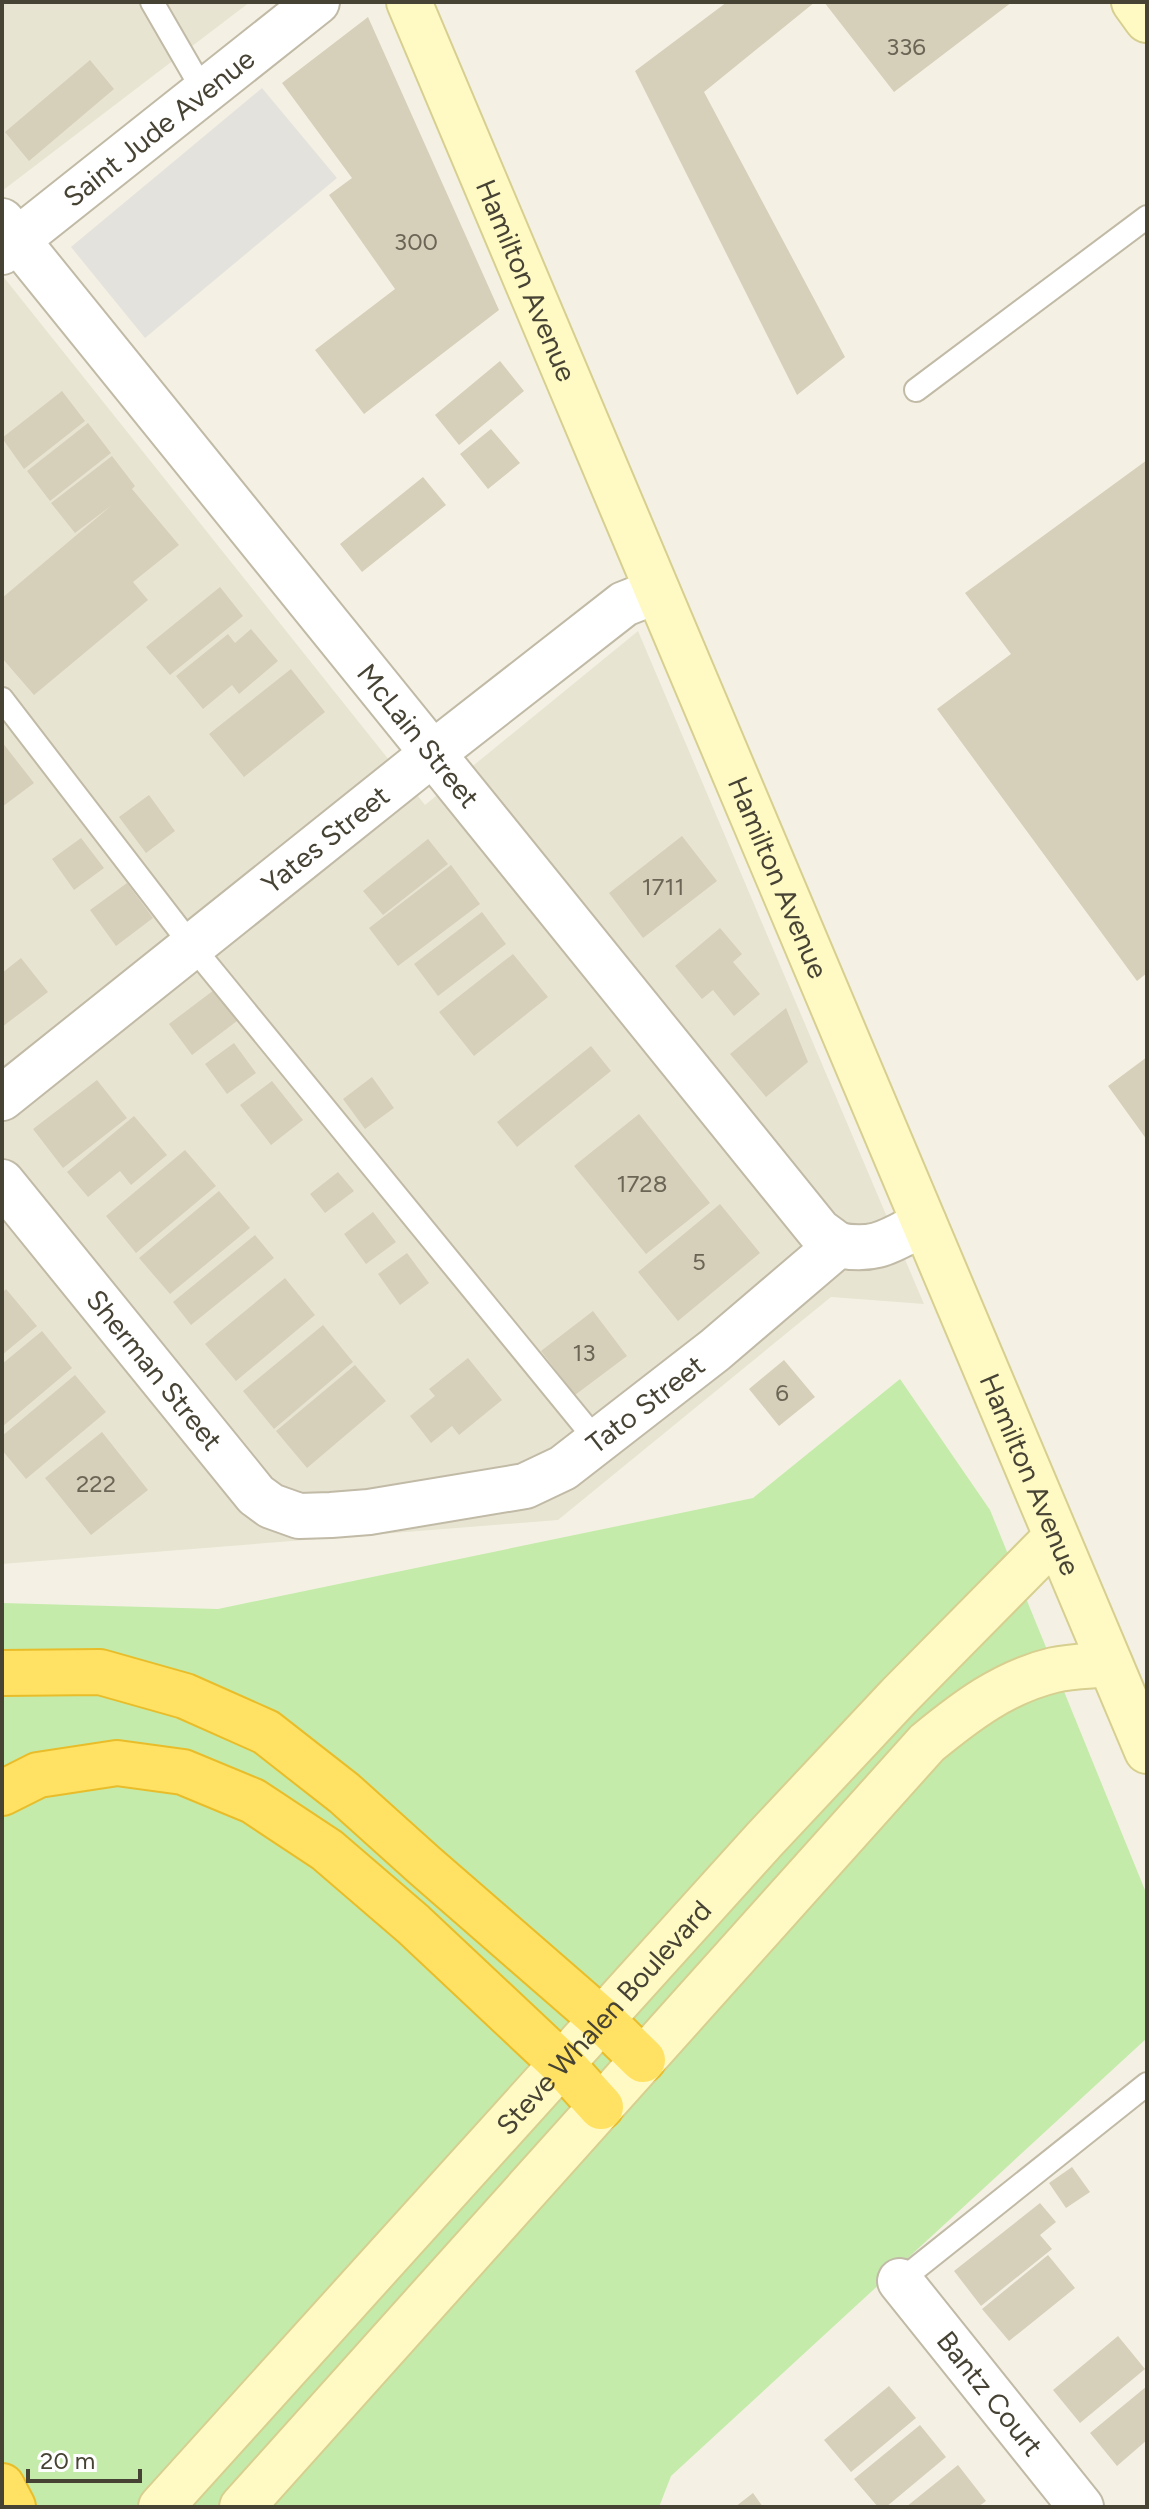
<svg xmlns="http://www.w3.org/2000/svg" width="1149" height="2509" font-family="Figtree,sans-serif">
<rect width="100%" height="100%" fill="#f4f1e4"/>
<path fill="#e8e4d2" d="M2 2H250L2 191Z
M2 275 425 805 638 631 924 1304 831 1297 558 1520 2 1564Z"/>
<path fill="#c4eba9" d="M900 1379 990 1510 1147 1895V2038L671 2476 659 2507H2V1603L218 1609 753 1498Z"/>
<path fill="#e4e2dd" d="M262 88 337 178 145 338 71 247Z"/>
<path fill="#d6cfb9" d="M727 2H815L704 92 845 357 797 395 635 71Z
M824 2H1012L894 92Z
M368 17 499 310 364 414 315 350 395 289 329 195 352 178 282 83Z
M90 60 114 89 29 161 5 132Z
M500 361 524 391 459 445 435 415Z
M62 391 85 421 24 469 2 438Z
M88 423 111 453 50 501 27 471Z
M491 429 520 463 488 489 460 454Z
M112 456 135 486 132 489 179 545 133 582 148 600 34 695 2 658V598L112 505 75 533 51 503Z
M1147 460V973L1137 981 937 709 1011 654 965 593Z
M423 477 446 505 362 572 340 544Z
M220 587 243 616 170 675 146 647Z
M251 629 278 661 239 694 232 685 203 709 176 676 228 634 235 643Z
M291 669 325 712 244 777 209 734Z
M2 742 34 783 2 807Z
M149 795 175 831 146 853 119 817Z
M682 836 717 881 643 938 609 893Z
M81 838 104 868 74 890 52 859Z
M428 839 448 864 383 915 363 891Z
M451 865 480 904 398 966 369 928Z
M127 883 153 918 116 946 90 910Z
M482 912 506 944 438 996 414 964Z
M720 928 742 954 733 962 760 994 734 1016 713 990 702 999 675 966Z
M513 954 548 997 474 1056 439 1012Z
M21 958 48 992 2 1027V973Z
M214 990 237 1021 192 1055 169 1024Z
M786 1008 808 1062 766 1097 730 1054Z
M234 1043 256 1073 227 1094 205 1064Z
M591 1046 611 1071 517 1147 497 1122Z
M1147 1057V1140L1108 1086Z
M372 1077 394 1108 365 1129 343 1099Z
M97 1080 127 1118 63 1168 33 1129Z
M272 1081 303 1120 271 1145 240 1105Z
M639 1114 710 1203 646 1254 574 1166Z
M134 1116 167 1155 131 1185 120 1171 88 1197 67 1172Z
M185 1150 216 1186 136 1253 106 1216Z
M338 1172 354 1191 325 1213 310 1194Z
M219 1191 250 1228 170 1294 139 1258Z
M720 1204 760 1253 678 1321 638 1272Z
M373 1212 396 1242 366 1264 344 1234Z
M255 1235 274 1258 191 1325 173 1302Z
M407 1253 429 1283 400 1305 378 1274Z
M285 1278 315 1315 236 1381 205 1344Z
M6 1289 37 1326 2 1355V1293Z
M593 1311 627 1356 575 1395 541 1351Z
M323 1325 353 1362 274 1429 243 1391Z
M42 1331 72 1368 2 1427V1364Z
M468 1358 502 1400 459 1435 452 1426 431 1443 410 1416 435 1396 429 1389Z
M784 1360 815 1397 779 1426 749 1389Z
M355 1365 386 1401 307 1468 276 1431Z
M75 1375 106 1412 26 1479 2 1450V1436Z
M102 1432 148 1490 91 1535 45 1478Z
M1072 2167 1090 2192 1066 2208 1049 2183Z
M1040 2203 1056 2222 1040 2235 1052 2249 981 2306 954 2271Z
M1048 2255 1075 2288 1009 2341 982 2309Z
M1118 2336 1145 2369 1080 2423 1053 2390Z
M889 2386 916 2418 851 2472 824 2440Z
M1147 2386V2440L1117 2466 1090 2433Z
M920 2425 946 2457 886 2507H878L854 2479Z
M958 2465 986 2501 978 2507H906Z
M753 2493 763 2507H735Z"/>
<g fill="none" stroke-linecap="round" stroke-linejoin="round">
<g stroke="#c0baa6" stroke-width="26">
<path id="lane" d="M152 2 204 92
M916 390 1147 217
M2 699 192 946 597 1441
M900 2281 1147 2084"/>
</g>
<g stroke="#c0baa6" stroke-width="48">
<g id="street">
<path id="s1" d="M2 221 819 1231 838 1245"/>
<path id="s2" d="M2 252 317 2"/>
<path id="s3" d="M2 1098 432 754 624 604 657 591"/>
<path id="s4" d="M2 1182 256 1495 271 1506 299 1516 331 1515 369 1512 525 1486 563 1468 715 1350 838 1245C876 1253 891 1240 924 1223"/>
<path id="s5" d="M900 2281 1081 2507"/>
</g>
</g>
<g stroke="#d7cf90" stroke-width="48">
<g id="secondary">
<path id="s6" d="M409 2 1147 1751"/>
<path d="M1134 2 1147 20"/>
<path id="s7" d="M161 2507 764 1840 899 1696 1055 1538"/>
<path d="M242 2507 927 1743C966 1711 1004 1682 1054 1670 1072 1666 1092 1666 1110 1664"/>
</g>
</g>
<g stroke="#e9bd29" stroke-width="48">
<path id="highway" d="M2 1673 100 1672 185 1696 266 1732 344 1793 424 1865 601 2019 643 2060
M2 1793 38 1775 117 1763 183 1772 253 1801 327 1850 413 1924 562 2064 601 2107
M2 2486 13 2507"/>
</g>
<use href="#lane" stroke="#fff" stroke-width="22"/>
<use href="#street" stroke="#fff" stroke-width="44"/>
<use href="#secondary" stroke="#fff9c3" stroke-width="44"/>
<use href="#highway" stroke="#ffe164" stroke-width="44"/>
</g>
<g text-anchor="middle" stroke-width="7" stroke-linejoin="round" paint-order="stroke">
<g font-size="24" fill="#6a6555">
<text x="906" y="55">336</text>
<text x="416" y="250">300</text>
<text x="663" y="895">1711</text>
<text x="642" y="1192">1728</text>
<text x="699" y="1270">5</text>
<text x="584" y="1361">13</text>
<text x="782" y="1401">6</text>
<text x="96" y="1492">222</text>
</g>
<g font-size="28" fill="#464234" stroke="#fff">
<text dy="10" stroke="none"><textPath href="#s2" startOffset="200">Saint Jude Avenue</textPath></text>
<text dy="10" stroke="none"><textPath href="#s6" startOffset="302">Hamilton Avenue</textPath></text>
<text dy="10" stroke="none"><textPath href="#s1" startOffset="662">McLain Street</textPath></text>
<text dy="10" stroke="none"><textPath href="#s3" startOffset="414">Yates Street</textPath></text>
<text dy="10" stroke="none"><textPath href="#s6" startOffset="950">Hamilton Avenue</textPath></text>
<text dy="10" stroke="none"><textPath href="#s4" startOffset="242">Sherman Street</textPath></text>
<text dy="10" stroke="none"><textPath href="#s4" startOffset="826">Tato Street</textPath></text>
<text dy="10" stroke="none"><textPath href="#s6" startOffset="1598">Hamilton Avenue</textPath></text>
<text dy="10" stroke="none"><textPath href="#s7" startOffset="660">Steve Whalen Boulevard</textPath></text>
<text dy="10" stroke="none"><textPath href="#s5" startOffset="144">Bantz Court</textPath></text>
</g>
</g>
<rect width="1149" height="2509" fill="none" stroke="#464234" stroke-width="8"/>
<path d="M28 2469v12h112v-12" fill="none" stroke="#464234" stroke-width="4"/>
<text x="40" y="2469" font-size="24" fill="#464234" stroke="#ffffff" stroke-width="6" paint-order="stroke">20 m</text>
</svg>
